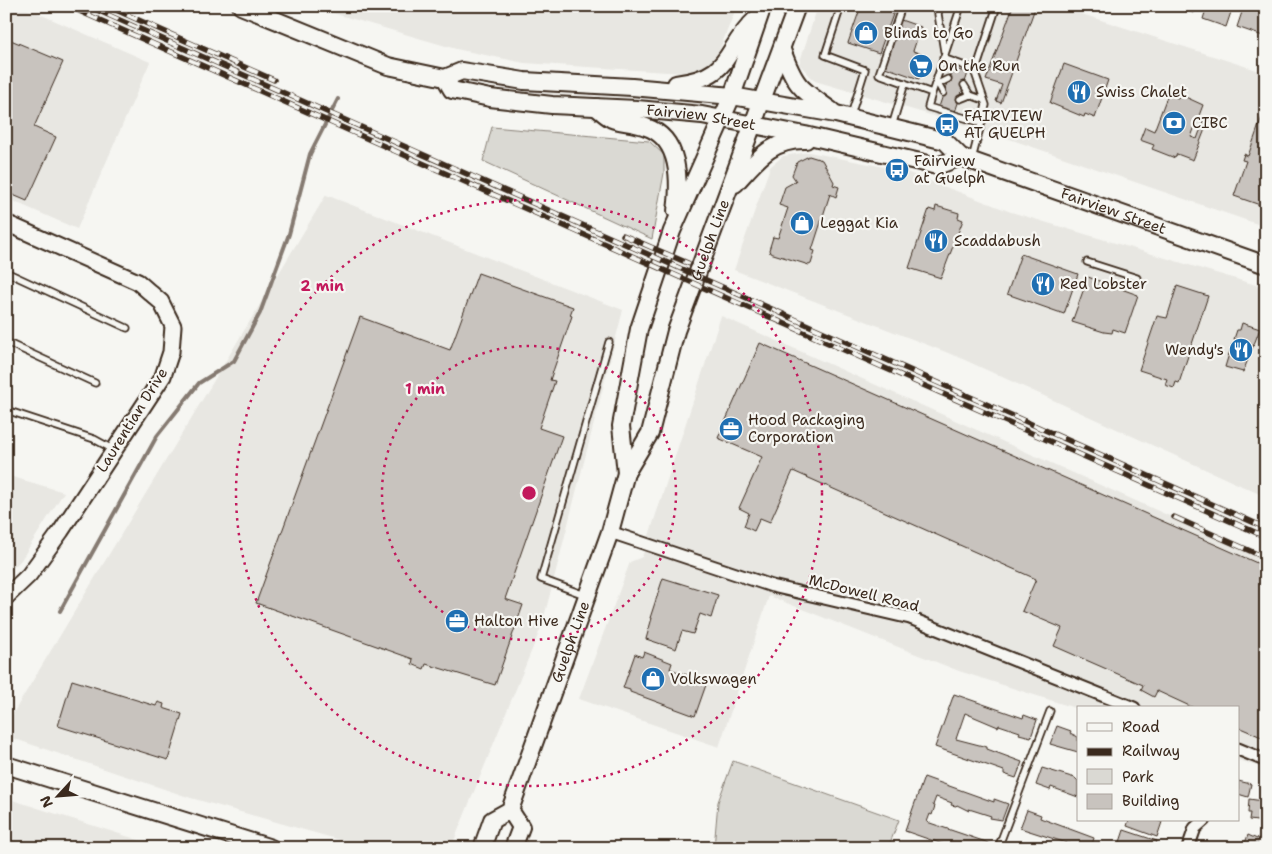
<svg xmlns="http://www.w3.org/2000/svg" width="1272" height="854" font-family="'Shantell Sans',sans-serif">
<rect width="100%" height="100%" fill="#f6f6f2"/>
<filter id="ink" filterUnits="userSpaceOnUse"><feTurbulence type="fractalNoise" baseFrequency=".02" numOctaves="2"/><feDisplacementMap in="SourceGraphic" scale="10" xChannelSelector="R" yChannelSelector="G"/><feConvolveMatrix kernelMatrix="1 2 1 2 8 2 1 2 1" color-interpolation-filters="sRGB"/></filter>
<g filter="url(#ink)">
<path fill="#e8e7e2" d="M6 6H21L150 62 77 229 6 198Z
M319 6H737L719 51 710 64 699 70 683 73 524 63 456 49 336 14Z
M818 6H1057L1266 73V227L995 134 815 81 799 64Z
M809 152 904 171 1011 212 1266 288V497L956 356 734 270 770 167 783 156Z
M326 195 623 310 542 625 451 848H368L191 798 6 736V725Z
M721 316 1266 559V769L1238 760V708L1078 709 959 671 769 596 719 747 579 699 630 562 642 557Z
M6 475 64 492 21 560 6 575Z
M6 798 164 848H6Z"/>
<path fill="#dad9d3" stroke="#8a8278" d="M492 127 649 141 664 155V173L652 239 483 161Z
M733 761 899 820 888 848H714L718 802Z"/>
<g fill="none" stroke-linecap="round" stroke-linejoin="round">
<path stroke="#857a71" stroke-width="4" d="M60 611 157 436 199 383 234 361 260 313 289 234 310 154 338 99"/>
</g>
<path fill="#c8c3be" stroke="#3b2a1e" d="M861 6H896L879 53 848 43Z
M1013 6 1035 8 1001 103 996 101 1002 85 986 80Z
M1172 6H1196L1194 13Z
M1207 6H1233L1226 27 1203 19Z
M1244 6 1266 7V27L1263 36 1237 27Z
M901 20 921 27 913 51 927 56 919 79 885 67Z
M6 38 63 62 34 127 56 137 27 201 6 192Z
M1064 64 1108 80 1095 118 1085 114 1084 117 1050 103Z
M952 68 968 73 955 112 939 107Z
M1168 94 1178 98 1179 94 1203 105 1191 137 1197 139 1205 117 1209 119 1193 160 1177 154 1175 158 1152 149 1154 145 1140 140 1145 127 1154 131Z
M1264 111H1266V207L1234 196 1246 161 1242 160 1244 154 1248 156Z
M809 156 822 160 834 182 833 185 839 187 836 197 830 194 812 250 815 251 811 264 809 265 770 253 769 250 773 237 778 238 788 208 779 205 785 187 796 181 792 175 797 162Z
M936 206 959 213 958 218 963 220 941 278 909 268 929 209 935 211Z
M1021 254 1078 274 1064 314 1007 294Z
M478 273 573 307 570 315 572 316 550 380 555 381 539 428 562 436 505 599 523 605 495 685 426 664 424 669 412 664 413 659 256 603 360 317 450 350Z
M1088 277 1138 295 1125 333 1113 329 1112 333 1104 332 1072 322Z
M1177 286 1208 296 1179 383 1176 382 1174 388 1165 385 1167 379 1139 370 1157 316 1167 318Z
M1242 323 1260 329 1243 372 1225 367 1232 344 1235 345 1237 340 1234 339 1237 330H1240Z
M760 343 1266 567V739L1238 727V708H1194L1157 691 1154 697 1141 690 1143 685 1054 646 1062 628 1022 611 1036 579 793 471 770 522 760 518 754 531 744 526 749 513 739 508 762 457 718 438Z
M663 578 718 595 711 618 700 614 693 634 682 631 676 649 646 639 652 618H650Z
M644 652 672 663 670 669 707 682 695 716 630 692V690L623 688 635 654 642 657Z
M72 680 156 706 158 702 164 704 163 708 182 714 168 760 58 726Z
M954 694 1023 718 1024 715 1037 720 1031 737 1019 734 1020 732 999 725 998 727 965 713 956 739 987 747V749L1022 762 1016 778 1004 774V771L935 747Z
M1057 726 1071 731 1070 733 1078 737V752L1050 744Z
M1042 768 1075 778 1078 781V797L1051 787 1050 790 1036 785Z
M924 777 994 802V799L1008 804 1002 820 990 818 991 816 969 809V811L957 805 956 806 951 805 952 803 936 797 933 805 935 806 932 815 930 814 927 822 986 842 993 846 992 848H954L905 831Z
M1238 781 1251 784 1248 797 1238 794Z
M1249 799 1263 801 1262 806 1266 807V822L1249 820 1250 813H1248Z
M1027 810 1041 815 1040 818 1094 838 1091 848H1073V845L1020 828Z
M1129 820H1156L1162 822 1157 837 1127 826Z
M1124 830 1157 841 1155 848 1143 845V848H1137L1120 842Z
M1261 832 1266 834V848L1245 843 1248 835 1257 839Z"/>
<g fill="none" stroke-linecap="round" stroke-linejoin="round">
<g stroke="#3b2a1e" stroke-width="9">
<path id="service" d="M841 6 825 55 865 70 851 115
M902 6 879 74 932 93 961 6
M940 6 938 14 944 51
M943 58 976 70
M964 85 970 95
M932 93 928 107 982 123
M943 93 938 84 948 79
M960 99 970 95 984 100
M892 126 905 83
M972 159 986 105 975 73 997 6
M1087 262 1137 278
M6 272 127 328
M6 342 95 383
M6 410 94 439 114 450
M585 595 541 579 609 342
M998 848 1050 711"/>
</g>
<g stroke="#3b2a1e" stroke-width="15">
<path id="minor" d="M610 532 772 586 910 618 1134 708
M1238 749 1262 759
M1188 848 1195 828 1204 820"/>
</g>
<g stroke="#3b2a1e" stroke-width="19">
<path id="tertiary" d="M6 223 138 282 161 302 173 326 171 352 163 376 61 531 29 575 6 597"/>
</g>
<g stroke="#3b2a1e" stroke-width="20">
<g id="secondary">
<path id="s1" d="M241 6 388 66 445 78 462 71 524 81 632 87 732 96 836 114 945 141 961 157 1266 265"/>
<path d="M782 50C796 88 800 88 832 111"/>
<path id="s2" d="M445 78 452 90 490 98 552 105 637 109 702 115 805 135 937 166 961 157"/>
<path d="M676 84C735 76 721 51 757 18"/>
<path d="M596 107C601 111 606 116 612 119 619 122 636 123 646 127 680 138 680 181 676 211"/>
<path d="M735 184C757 160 771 139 806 140"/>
<path d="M626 473 621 426 639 329 672 231 732 96 763 6"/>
<path d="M6 765 271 848"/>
<path d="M510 810 521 827 513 848"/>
<path id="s3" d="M482 848 492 820 510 810 610 532 626 473 650 433 676 331 797 6"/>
</g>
</g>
<use href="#service" stroke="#f6f6f2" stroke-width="5.5"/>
<use href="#minor" stroke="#f6f6f2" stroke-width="11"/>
<use href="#tertiary" stroke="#f6f6f2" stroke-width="15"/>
<use href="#secondary" stroke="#f6f6f2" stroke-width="16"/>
<g stroke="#3b2a1e" stroke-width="5.5">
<path id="rail" d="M68 6 1266 537
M88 6 1266 528
M107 6 274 80
M623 235 690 264
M1174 517 1266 558"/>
</g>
<use href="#rail" stroke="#f6f6f2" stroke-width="4" stroke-dasharray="11" stroke-linecap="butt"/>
</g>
</g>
<g fill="none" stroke="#c2185b" stroke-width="2.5" stroke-dasharray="2.5 5">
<circle cx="529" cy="493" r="147"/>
<circle cx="529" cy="493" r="293"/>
</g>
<defs>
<g id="shop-disc" transform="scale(1.25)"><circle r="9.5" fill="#1f6fb2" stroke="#f6f6f2"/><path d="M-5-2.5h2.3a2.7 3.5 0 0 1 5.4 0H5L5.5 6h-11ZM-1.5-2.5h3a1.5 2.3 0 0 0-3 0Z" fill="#fff"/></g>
<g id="supermarket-disc" transform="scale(1.25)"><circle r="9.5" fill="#1f6fb2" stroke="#f6f6f2"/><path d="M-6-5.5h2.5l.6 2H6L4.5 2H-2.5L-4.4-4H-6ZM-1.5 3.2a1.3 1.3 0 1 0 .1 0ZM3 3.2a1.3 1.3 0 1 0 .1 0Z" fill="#fff"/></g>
<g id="restaurant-disc" transform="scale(1.25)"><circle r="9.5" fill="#1f6fb2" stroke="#f6f6f2"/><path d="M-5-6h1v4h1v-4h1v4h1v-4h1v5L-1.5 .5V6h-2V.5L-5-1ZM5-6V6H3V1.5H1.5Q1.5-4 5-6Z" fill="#fff"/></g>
<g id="bank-disc" transform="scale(1.25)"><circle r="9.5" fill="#1f6fb2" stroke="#f6f6f2"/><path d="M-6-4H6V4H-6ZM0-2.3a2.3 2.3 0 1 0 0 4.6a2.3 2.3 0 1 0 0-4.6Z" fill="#fff"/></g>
<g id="bus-disc" transform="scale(1.25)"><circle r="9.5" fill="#1f6fb2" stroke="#f6f6f2"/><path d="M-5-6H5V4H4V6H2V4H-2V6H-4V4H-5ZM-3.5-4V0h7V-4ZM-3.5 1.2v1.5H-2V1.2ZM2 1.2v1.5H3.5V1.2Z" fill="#fff"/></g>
<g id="office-disc" transform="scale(1.25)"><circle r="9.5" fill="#1f6fb2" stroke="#f6f6f2"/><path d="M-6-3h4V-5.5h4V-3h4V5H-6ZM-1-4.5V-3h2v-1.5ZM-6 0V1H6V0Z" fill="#fff"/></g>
</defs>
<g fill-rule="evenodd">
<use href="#shop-disc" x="866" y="33"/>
<use href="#supermarket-disc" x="921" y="66"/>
<use href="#restaurant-disc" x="1079" y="92"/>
<use href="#bank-disc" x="1174" y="123"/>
<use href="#bus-disc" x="947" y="125"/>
<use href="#bus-disc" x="897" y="170"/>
<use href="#shop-disc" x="802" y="223"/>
<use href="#restaurant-disc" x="936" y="241"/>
<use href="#restaurant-disc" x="1043" y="284"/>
<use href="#restaurant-disc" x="1241" y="350"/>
<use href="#office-disc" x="731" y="429"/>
<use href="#office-disc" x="457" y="621"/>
<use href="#shop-disc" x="653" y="679"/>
</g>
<g text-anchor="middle" stroke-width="4.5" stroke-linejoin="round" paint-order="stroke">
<g font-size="15" fill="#3b2a1e" stroke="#f6f6f2" text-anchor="start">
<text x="884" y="38">Blinds to Go</text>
<text x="938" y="71">On the Run</text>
<text x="1096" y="97">Swiss Chalet</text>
<text x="964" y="121">FAIRVIEW<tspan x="964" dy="17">AT GUELPH</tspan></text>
<text x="1192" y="128">CIBC</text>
<text x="914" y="166">Fairview<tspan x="914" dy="17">at Guelph</tspan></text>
<text x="820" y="228">Leggat Kia</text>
<text x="954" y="246">Scaddabush</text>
<text x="1060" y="289">Red Lobster</text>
<text x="1224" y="355" text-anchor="end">Wendy's</text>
<text x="748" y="425">Hood Packaging<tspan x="748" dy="17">Corporation</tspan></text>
<text x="474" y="626">Halton Hive</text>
<text x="670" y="684">Volkswagen</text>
</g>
<g font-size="15" fill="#3b2a1e" stroke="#f6f6f2">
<text dy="5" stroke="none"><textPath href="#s2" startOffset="265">Fairview Street</textPath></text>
<text dy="5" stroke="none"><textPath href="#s1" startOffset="909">Fairview Street</textPath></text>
<text dy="5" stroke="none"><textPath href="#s3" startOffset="656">Guelph Line</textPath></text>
<text transform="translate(132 420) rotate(-58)" y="5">Laurentian Drive</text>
<text transform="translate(864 593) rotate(14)" y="5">McDowell Road</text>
<text dy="5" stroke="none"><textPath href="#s3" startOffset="229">Guelph Line</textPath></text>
</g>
</g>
<circle cx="529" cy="493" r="8" fill="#c2185b" stroke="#f6f6f2" stroke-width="2.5"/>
<g font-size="15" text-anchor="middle" font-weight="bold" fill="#c2185b" stroke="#f6f6f2" stroke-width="4.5" stroke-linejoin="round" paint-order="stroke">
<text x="322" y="291">2 min</text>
<text x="425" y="394">1 min</text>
</g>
<rect width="1272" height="854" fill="none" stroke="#f6f6f2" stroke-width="25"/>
<rect x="12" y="12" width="1247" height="829" fill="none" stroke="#3b2a1e" stroke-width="2" filter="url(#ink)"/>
<rect x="1077" y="706" width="162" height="115" fill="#f6f6f2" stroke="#aba49d"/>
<rect x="1087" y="723" width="25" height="8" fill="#f6f6f2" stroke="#aba49d"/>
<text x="1122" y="732" font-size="15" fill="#3b2a1e">Road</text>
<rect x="1087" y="748" width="25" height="8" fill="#3b2a1e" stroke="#aba49d"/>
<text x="1122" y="756" font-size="15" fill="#3b2a1e">Railway</text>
<rect x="1087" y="769" width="25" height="15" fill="#dad9d3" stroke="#aba49d"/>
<text x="1122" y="782" font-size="15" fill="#3b2a1e">Park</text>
<rect x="1087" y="794" width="25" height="15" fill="#c8c3be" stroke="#aba49d"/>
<text x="1122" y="806" font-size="15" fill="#3b2a1e">Building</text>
<g transform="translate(58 796) rotate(244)" stroke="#f6f6f2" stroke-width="4" paint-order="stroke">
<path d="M0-4L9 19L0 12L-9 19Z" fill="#3b2a1e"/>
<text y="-8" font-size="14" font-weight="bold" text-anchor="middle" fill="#3b2a1e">N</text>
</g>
</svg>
